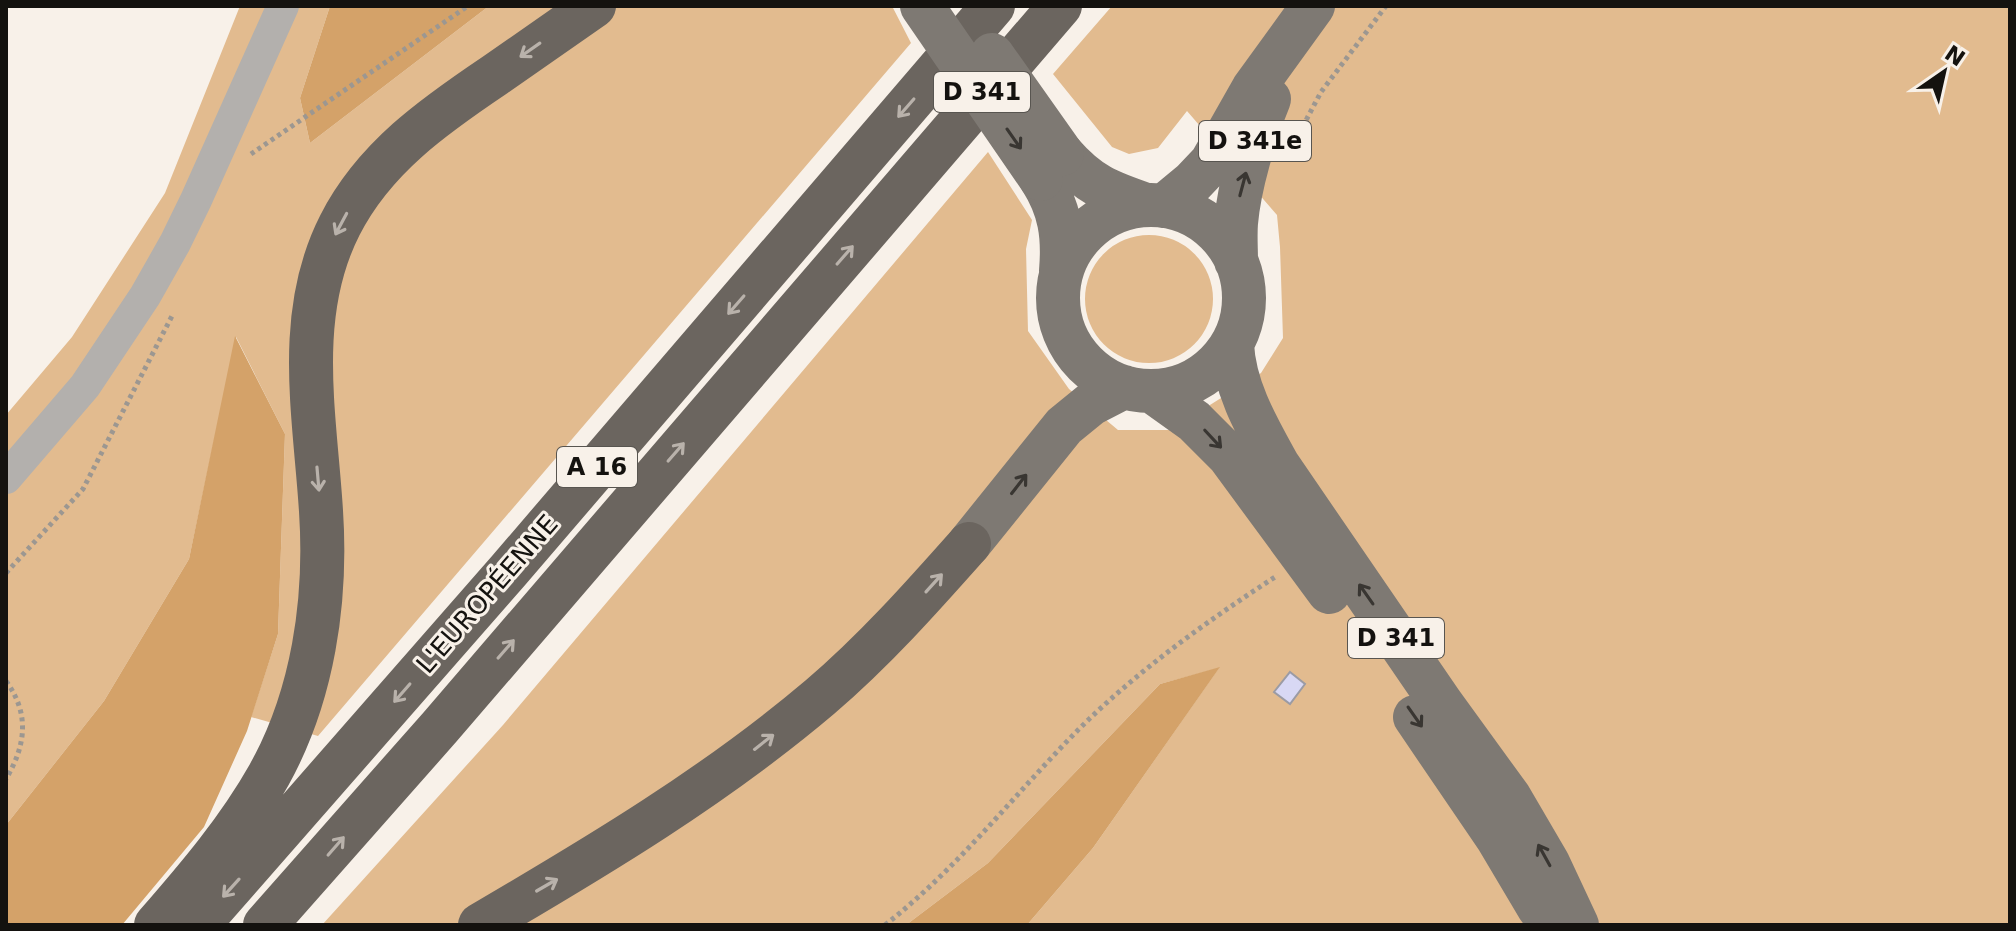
<svg xmlns="http://www.w3.org/2000/svg" width="2016" height="931" font-family="'DejaVu Sans',sans-serif">
<rect width="100%" height="100%" fill="#f8f1e9"/>
<path fill="#e2bb8f" d="M240 6H330L300 98 310 143 489 6H892L911 43 318 736 251 717 278 634 285 434 236 337 189 559 104 701 6 825V415L72 337 165 193Z
M1112 6H2010V925H1027L1093 848 1219 668 1160 684 988 863 906 925H322L503 725 988 152 1032 220 1026 249 1028 331 1069 389 1118 430H1170L1261 373 1283 338 1280 247 1277 215 1187 111 1158 148 1129 154 1112 147 1053 74Z
M1085 299a64 64 0 1 1 128 0a64 64 0 1 1-128 0Z"/>
<path fill="#d4a269" d="M330 6H489L310 143 300 98Z
M235 336 285 434 278 634 247 731 204 827 122 925H6V825L104 701 189 559Z
M1220 667 1093 848 1027 925H906L988 863 1160 684Z"/>
<path fill="#d8d8f4" stroke="#9b9ba4" stroke-width="2" d="M1290 672 1305 684 1290 704 1274 692Z"/>
<g fill="none" stroke-linecap="round" stroke-linejoin="round">
<path stroke="#9c9791" stroke-width="5" stroke-dasharray="4 4" stroke-linecap="butt" d="M1295 141 1321 92 1386 6
M251 154 468 6
M6 573 83 489 173 314
M6 681C30 714 26 745 6 779
M885 925C958 868 1014 795 1078 730 1137 671 1206 622 1275 577"/>
<path stroke="#b3b0ad" stroke-width="32" d="M6 478 85 386 145 296 175 243 196 200 283 6"/>
<path stroke="#7e7973" stroke-width="44" d="M1062 154C1089 185 1108 192 1146 205
M1041 179C1060 209 1064 235 1061 271
M1058 298a93 93 0 1 1 186 0a93 93 0 1 1-186 0Z
M1164 206 1193 182 1211 163 1253 89 1313 6
M1236 261C1236 249 1235 235 1236 223 1239 186 1255 133 1269 99
M1232 344C1234 388 1257 427 1278 465L1441 703 1510 798 1548 863 1577 925
M1152 391 1194 421 1229 456 1329 592
M969 544 1064 426 1091 404 1124 387
M1415 717 1498 839 1539 908"/>
<path stroke="#6b655f" stroke-width="44" d="M156 925C197 878 238 830 269 775 313 696 327 601 321 511 315 415 294 315 340 225 374 158 434 116 495 75 528 52 561 29 594 6
M198 925 509 570 993 6
M265 925 440 727 1060 6
M480 925C598 856 715 786 820 697 874 651 922 597 969 544"/>
<path stroke="#7e7973" stroke-width="44" d="M922 6 1041 179
M992 55 1062 154"/>
</g>
<defs><path id="oneway-shaft" d="M-6 0H5M1.5-3L5.5 0L1.5 3" fill="none" stroke-width="1.6" stroke-linecap="round" stroke-linejoin="round" transform="scale(2)"/></defs>
<g stroke="#b9b2ab">
<use href="#oneway-shaft" transform="translate(530 50) rotate(145)"/>
<use href="#oneway-shaft" transform="translate(906 108) rotate(131)"/>
<use href="#oneway-shaft" transform="translate(341 224) rotate(118)"/>
<use href="#oneway-shaft" transform="translate(845 255) rotate(-49)"/>
<use href="#oneway-shaft" transform="translate(736 305) rotate(131)"/>
<use href="#oneway-shaft" transform="translate(676 452) rotate(-49)"/>
<use href="#oneway-shaft" transform="translate(318 479) rotate(85)"/>
<use href="#oneway-shaft" transform="translate(934 583) rotate(-48)"/>
<use href="#oneway-shaft" transform="translate(506 649) rotate(-49)"/>
<use href="#oneway-shaft" transform="translate(402 693) rotate(131)"/>
<use href="#oneway-shaft" transform="translate(764 742) rotate(-38)"/>
<use href="#oneway-shaft" transform="translate(336 846) rotate(-49)"/>
<use href="#oneway-shaft" transform="translate(547 885) rotate(-30)"/>
<use href="#oneway-shaft" transform="translate(231 888) rotate(132)"/>
</g>
<g stroke="#393632">
<use href="#oneway-shaft" transform="translate(1014 139) rotate(55)"/>
<use href="#oneway-shaft" transform="translate(1243 184) rotate(-75)"/>
<use href="#oneway-shaft" transform="translate(1213 439) rotate(47)"/>
<use href="#oneway-shaft" transform="translate(1019 484) rotate(-52)"/>
<use href="#oneway-shaft" transform="translate(1366 594) rotate(-125)"/>
<use href="#oneway-shaft" transform="translate(1415 717) rotate(55)"/>
<use href="#oneway-shaft" transform="translate(1544 855) rotate(-119)"/>
</g>
<g text-anchor="middle" stroke-width="6" stroke-linejoin="round" paint-order="stroke">
<g fill="#f8f1e9" stroke="#585550" stroke-width="2">
<rect x="934" y="72" width="96" height="40" rx="6"/>
<rect x="1199" y="121" width="112" height="40" rx="6"/>
<rect x="557" y="447" width="80" height="40" rx="6"/>
<rect x="1348" y="618" width="96" height="40" rx="6"/>
</g>
<g font-size="24" font-weight="bold" fill="#14120f">
<text x="982" y="100">D 341</text>
<text x="1255" y="149">D 341e</text>
<text x="597" y="475">A 16</text>
<text x="1396" y="646">D 341</text>
</g>
<g font-size="26" fill="#14120f" stroke="#f8f1e9">
<text transform="translate(487 594) rotate(-49)" y="9">L'EUROPÉENNE</text>
</g>
</g>
<rect width="2016" height="931" fill="none" stroke="#14120f" stroke-width="16"/>
<g transform="translate(1944 72) rotate(34)" stroke="#f8f1e9" stroke-width="6" paint-order="stroke">
<path d="M0-6L14 30L0 20L-14 30Z" fill="#14120f"/>
<text y="-12" font-size="22" font-weight="bold" text-anchor="middle" fill="#14120f">N</text>
</g>
</svg>
